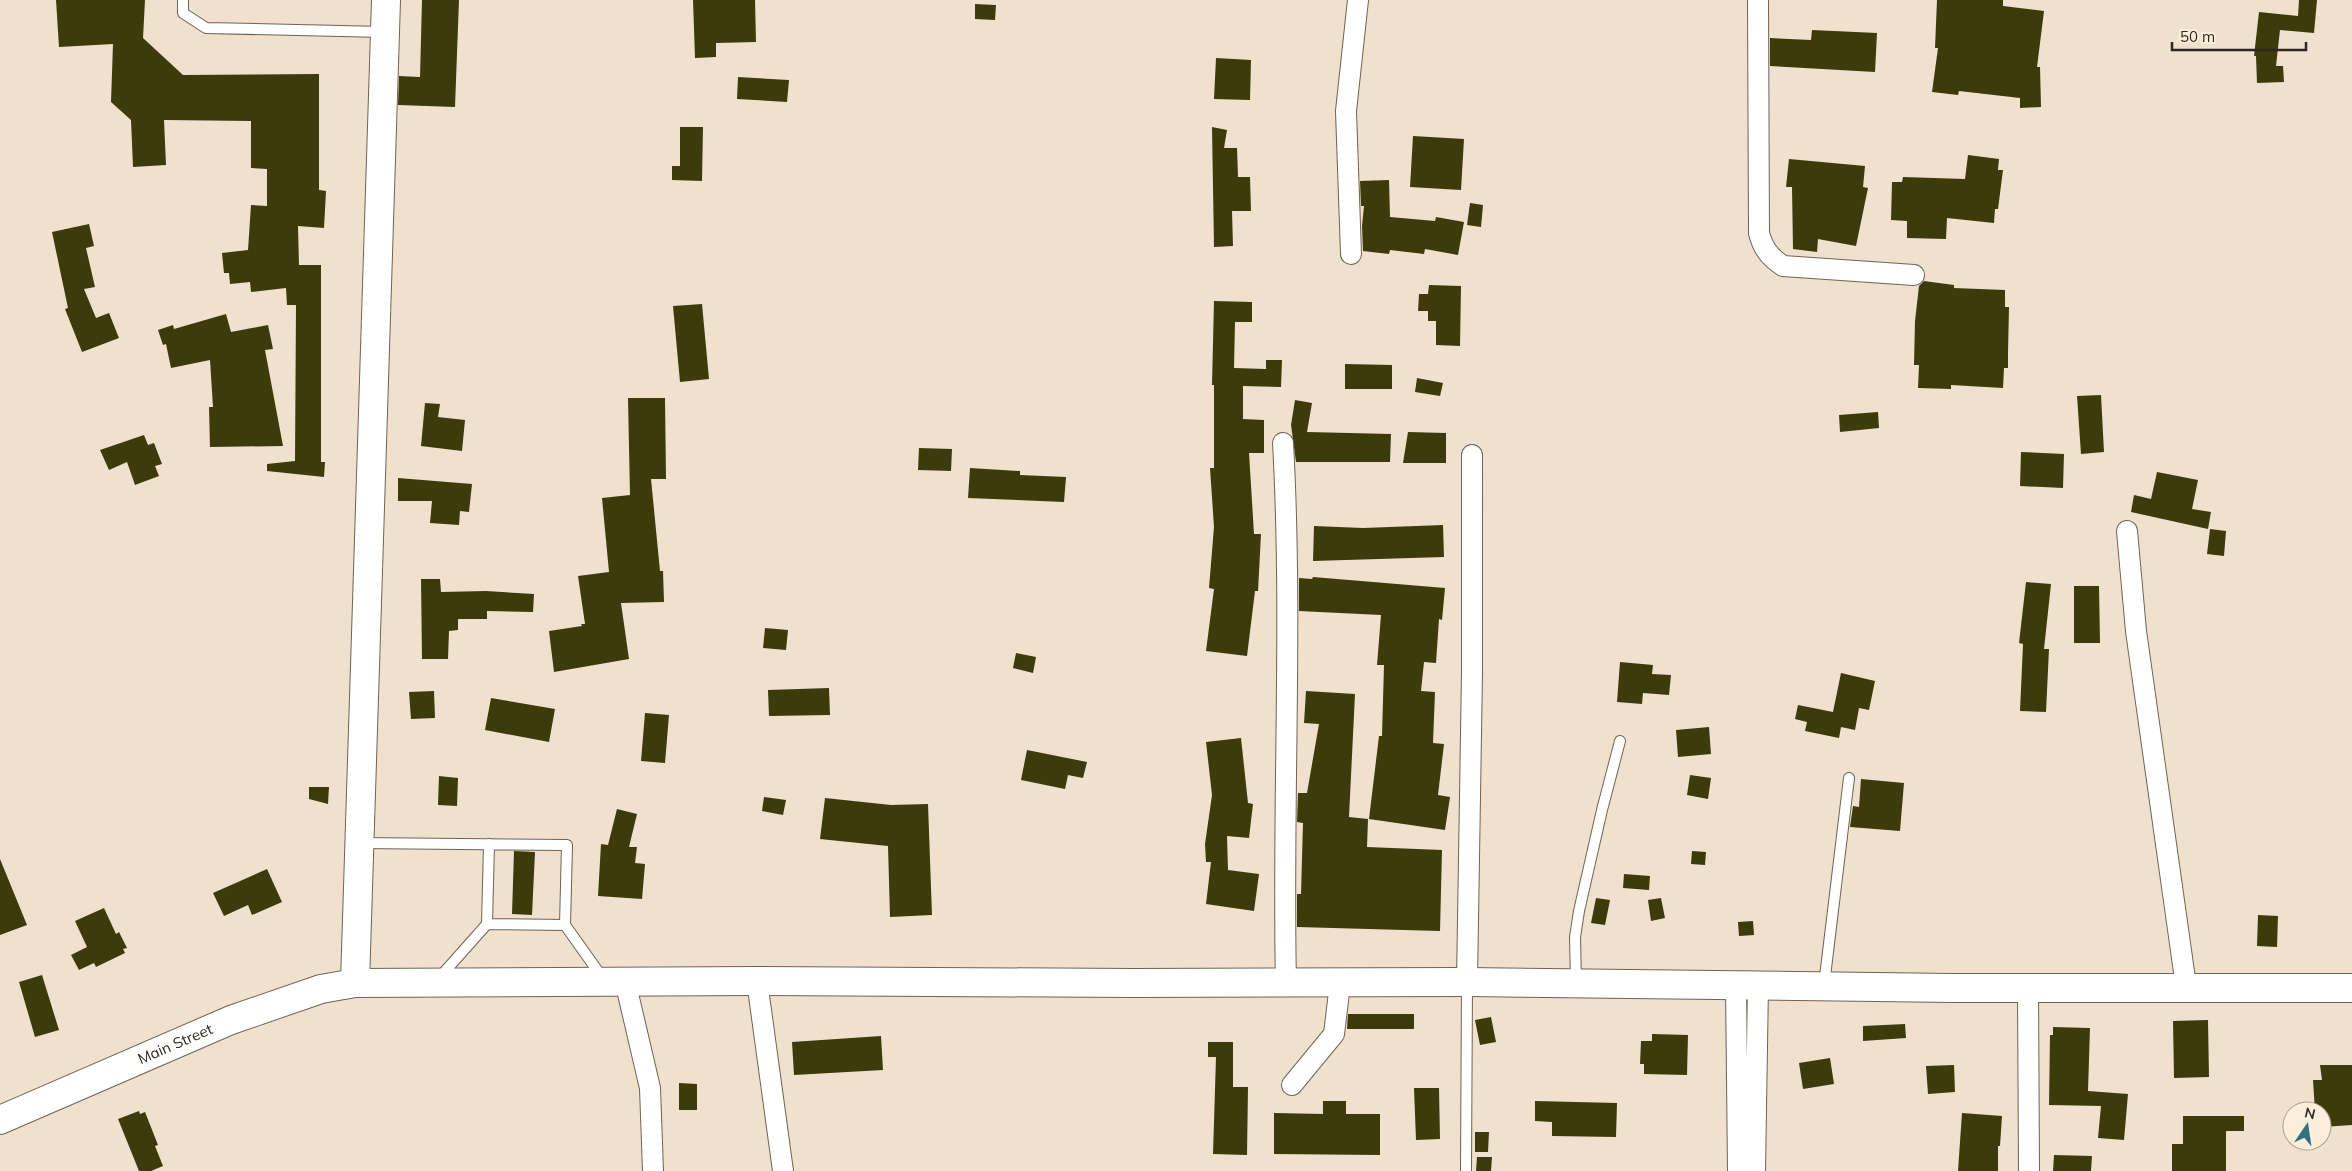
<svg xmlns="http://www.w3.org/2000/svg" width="2352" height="1171" font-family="Mulish,sans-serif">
<rect width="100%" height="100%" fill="#efe1ce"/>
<path fill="#3d3a0b" d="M56 0H145L143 38 183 75 319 74V190L326 191 324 228 298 226 299 265H321V462H325L324 477 267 471V464L295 461 296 305H287L286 288 251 292 250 282 230 284 229 273H224L222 253 248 250 251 205 267 206V169L251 168V121L164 120 166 165 133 167 131 120 111 102 113 44 59 47Z
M422 0H459L455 107 398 105 399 76 420 77Z
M693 0H755L756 42 716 43V57L695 58Z
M1937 0H2003V6L2044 11 2037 67H2040L2041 107 2020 108V98L1959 91 1958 95 1932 92 1938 48H1935Z
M2299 0H2317L2314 33 2280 30 2276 66H2283L2284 82 2257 83 2256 56H2254L2259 12 2298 16Z
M975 4 996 5 995 20 975 19Z
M1812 30 1877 33 1875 72 1770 66V38L1811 40Z
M1216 58 1251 60 1250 100 1214 99Z
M738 77 789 80 787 102 737 99Z
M680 127H703L702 181 672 180V166H680Z
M1212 127 1227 130 1224 148H1237L1238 177H1250L1251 211H1232L1233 246 1214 247Z
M1413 136 1464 139 1461 190 1410 187Z
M1968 155 1999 159 1998 170H2003L1998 209H1995L1994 223 1947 218 1946 239 1907 238V221L1891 220 1892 182H1902L1903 177 1965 179Z
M1789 159 1865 166 1863 187 1868 188 1856 246 1818 239 1817 252 1793 249 1792 187H1786Z
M1389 180 1390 217 1435 221 1436 217 1464 222 1458 255 1425 249 1424 254 1390 250 1389 254 1363 251 1362 226 1364 206H1361L1360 181Z
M1470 203 1483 205 1481 227 1467 225Z
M89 224 94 246 86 248 95 287 84 289 96 318 109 313 119 338 82 352 65 309 68 308 52 232Z
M1924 281 1954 285V288L2005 290V307H2009L2008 353V368H2004L2003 388 1951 385V389L1918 388 1919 365H1914L1915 321 1919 286Z
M1429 285 1461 286 1460 346 1436 345V321H1428V311H1418L1419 294H1428Z
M1214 301 1252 302V322H1235L1234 368 1266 369V360H1282L1281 387 1243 386V419L1264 420V453H1249L1254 534H1261L1258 591H1255L1247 656 1206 651 1214 589 1209 588 1214 527 1210 468H1214V385H1212Z
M702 304 709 379 680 382 673 306Z
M226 314 231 332 268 325 273 349 265 350 283 446 210 447 209 407H213L210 360 171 368 166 344 163 345 158 330 173 325 174 329Z
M1345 364 1392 365V389H1345Z
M1417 378 1443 383 1440 396 1415 392Z
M2101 395 2104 452 2081 454 2077 396Z
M628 398H665L666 479H651L660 571H663L664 602 621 603 629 659 554 672 549 631 582 626 581 624H585L578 576 609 572 602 498 630 495Z
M1295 400 1312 403 1307 432 1391 434 1390 462H1296L1291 425Z
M425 403 440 404 438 417 465 420 462 451 421 446Z
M1878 412 1879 428 1840 432 1839 415Z
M1408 432 1446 433V463H1403Z
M144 435 148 445 154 443 162 464 155 466 159 476 135 485 127 462 109 470 100 450Z
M919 448 952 449 951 471 918 470Z
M2021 452 2064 454 2063 488 2020 486Z
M970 468 1020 471V475L1066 477 1064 502 968 498Z
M2157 472 2198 480 2192 509 2211 512 2208 529 2131 512 2134 495 2151 499Z
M398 478 472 484 469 512 460 511 459 525 430 523 432 501H398Z
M1443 525 1444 557 1313 561 1314 526 1363 528Z
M2210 529 2226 531 2224 556 2207 554Z
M1313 577 1445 588 1442 620 1439 619 1436 663 1424 662 1421 691 1435 692 1433 743 1444 744 1438 795 1450 797 1445 830 1369 819 1379 736H1382L1384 665H1377L1381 615 1299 611V578L1312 579Z
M421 579H440L441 592 486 591 534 594 533 612 487 611V619H458V630L449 631 448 659H422Z
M2026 582 2051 584 2044 649H2049L2046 712 2020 711 2023 644 2019 643Z
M2074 586H2099L2100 643H2074Z
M765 628 788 630 786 650 763 648Z
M1016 653 1036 657 1033 673 1013 668Z
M1620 662 1653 665 1652 674 1671 675 1669 695 1643 693 1642 704 1617 702Z
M1841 673 1875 681 1869 710 1859 708 1855 730 1841 727 1839 738 1805 731 1807 722 1795 719 1798 705 1833 712Z
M829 688 830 715 769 716 768 690Z
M434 691 435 718 411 719 409 692Z
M1306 691 1355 694 1349 817 1368 819 1367 847 1442 850 1440 931 1297 927V894H1301L1303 823 1297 822 1298 793H1307L1319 724 1304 723Z
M491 698 555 709 549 742 485 730Z
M645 713 669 715 665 763 641 761Z
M1709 727 1711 754 1678 757 1676 730Z
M1241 738 1248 803 1253 804 1249 838 1227 836 1228 870 1259 874 1254 911 1206 904 1211 862H1206L1205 844 1212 795 1206 742Z
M1027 750 1087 762 1083 778 1068 775 1065 789 1021 780Z
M1690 775 1711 778 1708 799 1687 795Z
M439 776 458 778 457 806 438 805Z
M1861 779 1904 783 1900 831 1850 827 1853 806 1859 807Z
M309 787H329L328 804 309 799Z
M764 797 786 800 783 815 762 811Z
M825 798 891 805 928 804 932 915 890 917 888 846 820 839Z
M617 809 637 814 629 847H637L635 863 645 864 642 899 598 896 601 844 608 845Z
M514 851 535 852 532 915 512 914Z
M1692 851 1706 852 1705 865 1691 864Z
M0 859 27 925 0 935Z
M267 869 282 902 252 915 248 905 224 916 213 893Z
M1624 874 1650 876 1649 890 1623 888Z
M1596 898 1610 900 1605 925 1591 923Z
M1661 898 1665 918 1651 921 1648 900Z
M104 908 116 934 119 932 127 948 123 949 125 953 96 967 94 963 79 970 71 955 87 947 75 921Z
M2258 915 2278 916 2277 947 2257 946Z
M1753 921 1754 935 1739 936 1738 922Z
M42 975 59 1030 35 1037 19 982Z
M1348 1014H1414V1029H1347Z
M1491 1017 1496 1042 1480 1045 1475 1020Z
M2208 1020 2209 1077 2174 1078 2173 1021Z
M1905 1024 1906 1038 1863 1041V1026Z
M2053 1027 2090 1028 2088 1091 2128 1094 2124 1140 2098 1138 2101 1106 2049 1105 2050 1035H2053Z
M1652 1034 1688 1035 1687 1075 1644 1074V1064H1640L1641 1041H1652Z
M881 1036 883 1070 794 1075 792 1042Z
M1208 1042H1233V1087H1248L1247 1155 1213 1154 1216 1057H1208Z
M1830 1058 1834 1084 1803 1089 1799 1063Z
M1954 1065 1955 1092 1928 1094 1926 1066Z
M2320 1065H2352V1125L2322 1127V1111H2315L2313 1080H2322Z
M679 1083 697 1084V1110H679Z
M1414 1088H1439L1440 1139 1416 1140Z
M1323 1101H1346V1114H1380V1155L1274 1154V1113L1323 1114Z
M1535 1101 1617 1103 1616 1137 1552 1136V1122L1535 1121Z
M139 1111 140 1114 145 1112 158 1145 155 1146 163 1166 151 1171H139L118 1119Z
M1962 1113 2002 1116 2000 1146H1998V1171H1958Z
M2183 1116H2244V1131H2226V1171H2172V1144H2183Z
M1475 1132H1489L1488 1152H1475Z
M2054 1155 2092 1156 2091 1171H2053Z
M1477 1157H1492L1491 1171H1476Z"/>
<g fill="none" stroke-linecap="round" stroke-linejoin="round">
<g stroke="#6f6353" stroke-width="12">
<path id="lane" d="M183 0V13L206 28 384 32
M360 843 567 845 565 925 487 924 489 844
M565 925 602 977
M439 978 487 924
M1576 983 1575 937 1579 911 1602 810 1620 741
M1824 985 1849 778
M1466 1171 1467 982"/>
</g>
<g stroke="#6f6353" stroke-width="22">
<path id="street" d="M1758 0 1759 233C1763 249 1770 257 1783 266L1914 275
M1351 254 1346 111 1358 0
M1283 443C1293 623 1282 804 1286 984
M2127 531 2136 631 2186 986
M625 981 650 1088 653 1171
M757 981 783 1171
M1467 982 1472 672V455
M1736 985 1738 1171
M2028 988 2029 1171
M1292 1085 1334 1034 1340 984
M1755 1171 1758 985"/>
</g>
<g stroke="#6f6353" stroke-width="30">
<g id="secondary">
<path d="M355 983 386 0"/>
<path id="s1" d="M0 1120 231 1020 321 989 355 983 757 981 1134 983 1467 982 1953 988H2352"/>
</g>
</g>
<use href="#lane" stroke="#fff" stroke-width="10"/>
<use href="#street" stroke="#fff" stroke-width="20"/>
<use href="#secondary" stroke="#fff" stroke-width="28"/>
</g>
<g text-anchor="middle" stroke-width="5" stroke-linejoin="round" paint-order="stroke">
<g font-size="15" fill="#2c2720" stroke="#fdeedb">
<text dy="5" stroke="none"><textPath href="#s1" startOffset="191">Main Street</textPath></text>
</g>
</g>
<g transform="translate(2307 1126) rotate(13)"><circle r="24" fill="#fdeedb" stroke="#a99e90"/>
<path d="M0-4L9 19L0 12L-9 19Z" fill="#307184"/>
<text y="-8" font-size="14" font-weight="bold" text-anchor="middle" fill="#2c2720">N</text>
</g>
<path d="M2172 42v8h134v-8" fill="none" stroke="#2c2720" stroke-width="2.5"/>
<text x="2180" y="42" font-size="15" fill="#2c2720" stroke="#fdeedb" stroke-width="4" paint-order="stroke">50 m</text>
</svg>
